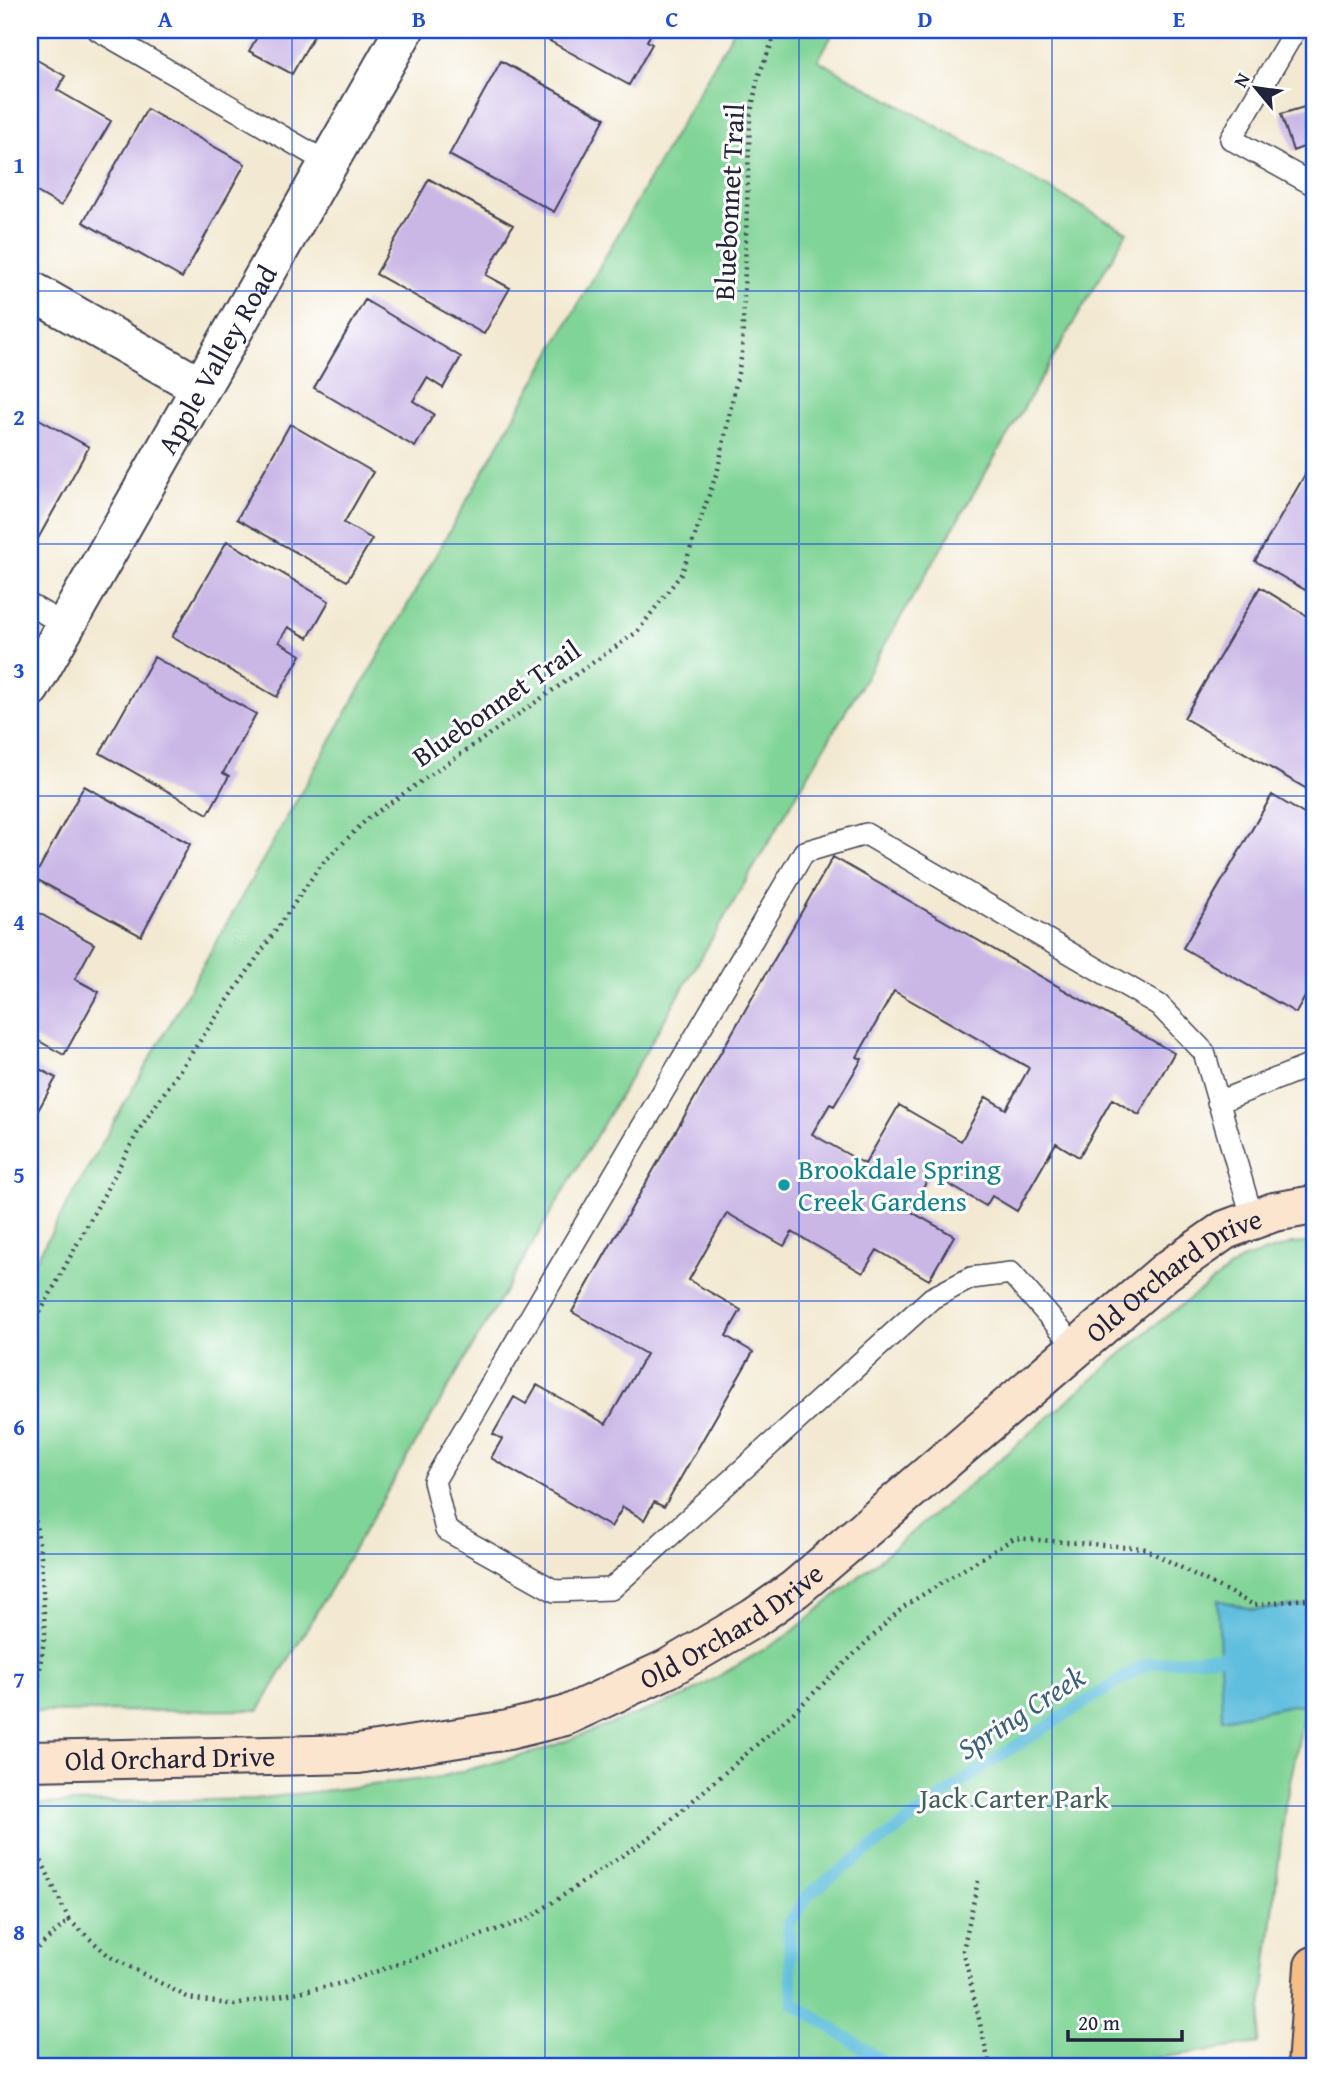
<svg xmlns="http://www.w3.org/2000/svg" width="1344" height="2097" font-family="'Gentium Book Plus',serif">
<rect width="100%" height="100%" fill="#fff"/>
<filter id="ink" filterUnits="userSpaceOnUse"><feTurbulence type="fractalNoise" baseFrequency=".0143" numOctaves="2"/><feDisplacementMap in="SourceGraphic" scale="14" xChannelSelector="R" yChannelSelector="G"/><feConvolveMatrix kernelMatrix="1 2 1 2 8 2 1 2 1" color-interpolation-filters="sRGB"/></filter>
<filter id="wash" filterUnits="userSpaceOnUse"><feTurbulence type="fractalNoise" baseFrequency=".00686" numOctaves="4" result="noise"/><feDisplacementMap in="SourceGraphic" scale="28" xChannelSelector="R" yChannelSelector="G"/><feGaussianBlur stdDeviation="1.57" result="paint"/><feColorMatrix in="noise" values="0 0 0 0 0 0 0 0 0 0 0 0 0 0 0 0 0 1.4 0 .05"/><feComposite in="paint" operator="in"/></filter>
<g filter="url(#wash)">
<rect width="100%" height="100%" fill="#f3e9d2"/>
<path fill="#81d497" stroke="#527b69" stroke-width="2" d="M734 30H835L818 60 1127 232 259 1710 30 1712V1270Z
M1314 1242V1667L1285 1806 1258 2043 1098 2067H30V1804L254 1799 440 1777 539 1751 685 1696 787 1636 992 1466 1150 1329 1241 1260 1292 1244Z"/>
<path fill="#5ebedd" stroke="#40708c" stroke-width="2" d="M1218 1600 1255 1610 1314 1604V1703L1293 1705 1222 1719Z"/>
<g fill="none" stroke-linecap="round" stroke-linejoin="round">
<path stroke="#5ebedd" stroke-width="12" d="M892 2067 793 2003 788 1924 811 1892 989 1763 1146 1664 1234 1655"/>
</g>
<g id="blocks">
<path fill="#cab7e6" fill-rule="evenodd" d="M261 30H317L292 74 249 51Z
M530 30H653L647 41 652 44 629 85Z
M30 56 65 76 57 90 111 121 61 206 30 188Z
M501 61 605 118 554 212 449 155Z
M1314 104V143L1293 151 1281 114Z
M147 109 245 164 182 278 83 222Z
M429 179 513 225 486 275 510 288 484 334 376 274Z
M365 300 461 357 443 388 427 378 413 401 434 414 415 447 314 388Z
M30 414 89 447 30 553Z
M290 424 373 472 344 523 372 539 347 581 237 519Z
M1314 459V595L1255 561Z
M227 541 329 601 308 638 288 627 279 642 301 655 277 697 172 637Z
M1260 587 1314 620V793L1184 718Z
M154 657 256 714 223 773 229 776 208 814 100 753Z
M84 786 190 844 141 936 34 878Z
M1272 795 1314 820V981L1296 1013 1183 948Z
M833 857 1174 1053 1139 1115 1112 1099 1079 1157 1056 1143 1017 1211 992 1196 986 1206 931 1174 910 1211 954 1236 929 1280 877 1250 863 1273 792 1232 784 1246 727 1213 689 1280 741 1310 726 1336 753 1352 664 1507 654 1502 644 1520 623 1507 611 1527 491 1458 502 1439 493 1434 514 1397 526 1404 537 1385 606 1424 646 1354 572 1312ZM894 991 1029 1068 1006 1109 986 1097 961 1141 899 1105 865 1164 812 1134 830 1104 834 1106 862 1059 857 1057Z
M30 908 94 944 75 979 99 992 64 1055 30 1036Z
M30 1064 56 1078 30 1125Z"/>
</g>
</g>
<g filter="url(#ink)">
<use href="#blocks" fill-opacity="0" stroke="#414052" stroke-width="2"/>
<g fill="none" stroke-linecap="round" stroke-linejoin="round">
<g stroke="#414052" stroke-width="24">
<path id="lane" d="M98 30 328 163
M1295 30 1231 139 1314 185
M30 605 65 625
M1218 1102 1314 1064
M1077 1348 1011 1273 971 1278 932 1298 611 1589 555 1591 446 1530 434 1481 804 852 866 834 1159 1005 1204 1052 1253 1220"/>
</g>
<g stroke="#414052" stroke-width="42">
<g id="street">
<path d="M30 290 201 387"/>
<path id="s1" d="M30 688 404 30"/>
</g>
</g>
<g stroke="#414052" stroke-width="42">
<g id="secondary">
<path id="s2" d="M30 1761 358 1754 508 1730 565 1716 667 1669 754 1618 795 1589 1165 1272 1225 1230 1274 1212 1314 1205"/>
</g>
</g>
<g stroke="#414052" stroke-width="42">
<path id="primary" d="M1307 2067 1314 1966"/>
</g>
<path stroke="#414052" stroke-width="4.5" stroke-dasharray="2 5" stroke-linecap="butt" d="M30 1331 140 1128 320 866 367 819 637 632 682 573 718 469 742 354 750 117 758 77 777 30
M30 1486 41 1556 45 1633 32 1725
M30 1814 33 1843 69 1920 30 1955
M978 1881 963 1950 990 2067
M69 1920 109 1956 189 1998 235 2005 343 1983 528 1919 656 1833 794 1712 903 1607 1014 1538 1143 1548 1254 1605 1314 1598"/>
<use href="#lane" stroke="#fff" stroke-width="21"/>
<use href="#street" stroke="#fff" stroke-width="38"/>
<use href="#secondary" stroke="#fbe5cf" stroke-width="38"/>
<use href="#primary" stroke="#f6be87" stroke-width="38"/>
</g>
</g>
<path fill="none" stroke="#1d4ed8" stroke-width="2" stroke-opacity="0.55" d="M292 30V2067M545 30V2067M799 30V2067M1052 30V2067M30 291H1314M30 544H1314M30 796H1314M30 1048H1314M30 1301H1314M30 1554H1314M30 1806H1314"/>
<circle fill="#0f9aa8" stroke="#fff" stroke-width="2.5" cx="784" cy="1185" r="7"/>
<g text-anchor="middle" stroke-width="6" stroke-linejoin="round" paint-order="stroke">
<g font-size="28" fill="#22223b" stroke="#fff">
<text transform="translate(729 202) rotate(-87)" y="10">Bluebonnet Trail</text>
<text dy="10" stroke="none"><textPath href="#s1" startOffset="378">Apple Valley Road</textPath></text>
<text transform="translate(496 703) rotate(-35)" y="10">Bluebonnet Trail</text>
<text dy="10" stroke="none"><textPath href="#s2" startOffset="1295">Old Orchard Drive</textPath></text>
<text dy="10" stroke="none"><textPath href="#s2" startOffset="728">Old Orchard Drive</textPath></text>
<text dy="10" stroke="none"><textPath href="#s2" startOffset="140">Old Orchard Drive</textPath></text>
</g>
<g font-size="28" fill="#0d838f" stroke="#fff" text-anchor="start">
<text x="798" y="1179">Brookdale Spring<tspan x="798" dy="32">Creek Gardens</tspan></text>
</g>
<g font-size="28" fill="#43605b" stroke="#fff">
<text x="1014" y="1808">Jack Carter Park</text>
</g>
<g font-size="30" font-style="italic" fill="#3a607c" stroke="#fff">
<text transform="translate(1021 1713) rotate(-33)" y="10">Spring Creek</text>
</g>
</g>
<rect width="1344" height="2097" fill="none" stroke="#fff" stroke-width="77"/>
<g transform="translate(1256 88) rotate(299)" stroke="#ffffff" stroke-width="5" paint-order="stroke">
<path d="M0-5L12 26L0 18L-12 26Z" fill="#22223b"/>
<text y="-10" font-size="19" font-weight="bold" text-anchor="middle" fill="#22223b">N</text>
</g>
<path d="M1068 2030v10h114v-10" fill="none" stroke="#22223b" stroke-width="3.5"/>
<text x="1078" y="2030" font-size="21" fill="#22223b" stroke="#ffffff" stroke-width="5" paint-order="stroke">20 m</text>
<rect x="38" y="38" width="1268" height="2020" fill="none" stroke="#1d4ed8" stroke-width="2.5"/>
<g font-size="23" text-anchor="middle" font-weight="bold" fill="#1d4ed8">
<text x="165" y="27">A</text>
<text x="419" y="27">B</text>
<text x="672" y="27">C</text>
<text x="925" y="27">D</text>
<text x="1179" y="27">E</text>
<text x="19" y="173">1</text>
<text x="19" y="425">2</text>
<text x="19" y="678">3</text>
<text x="19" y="930">4</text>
<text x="19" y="1183">5</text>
<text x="19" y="1435">6</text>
<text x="19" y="1688">7</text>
<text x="19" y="1940">8</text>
</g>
</svg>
